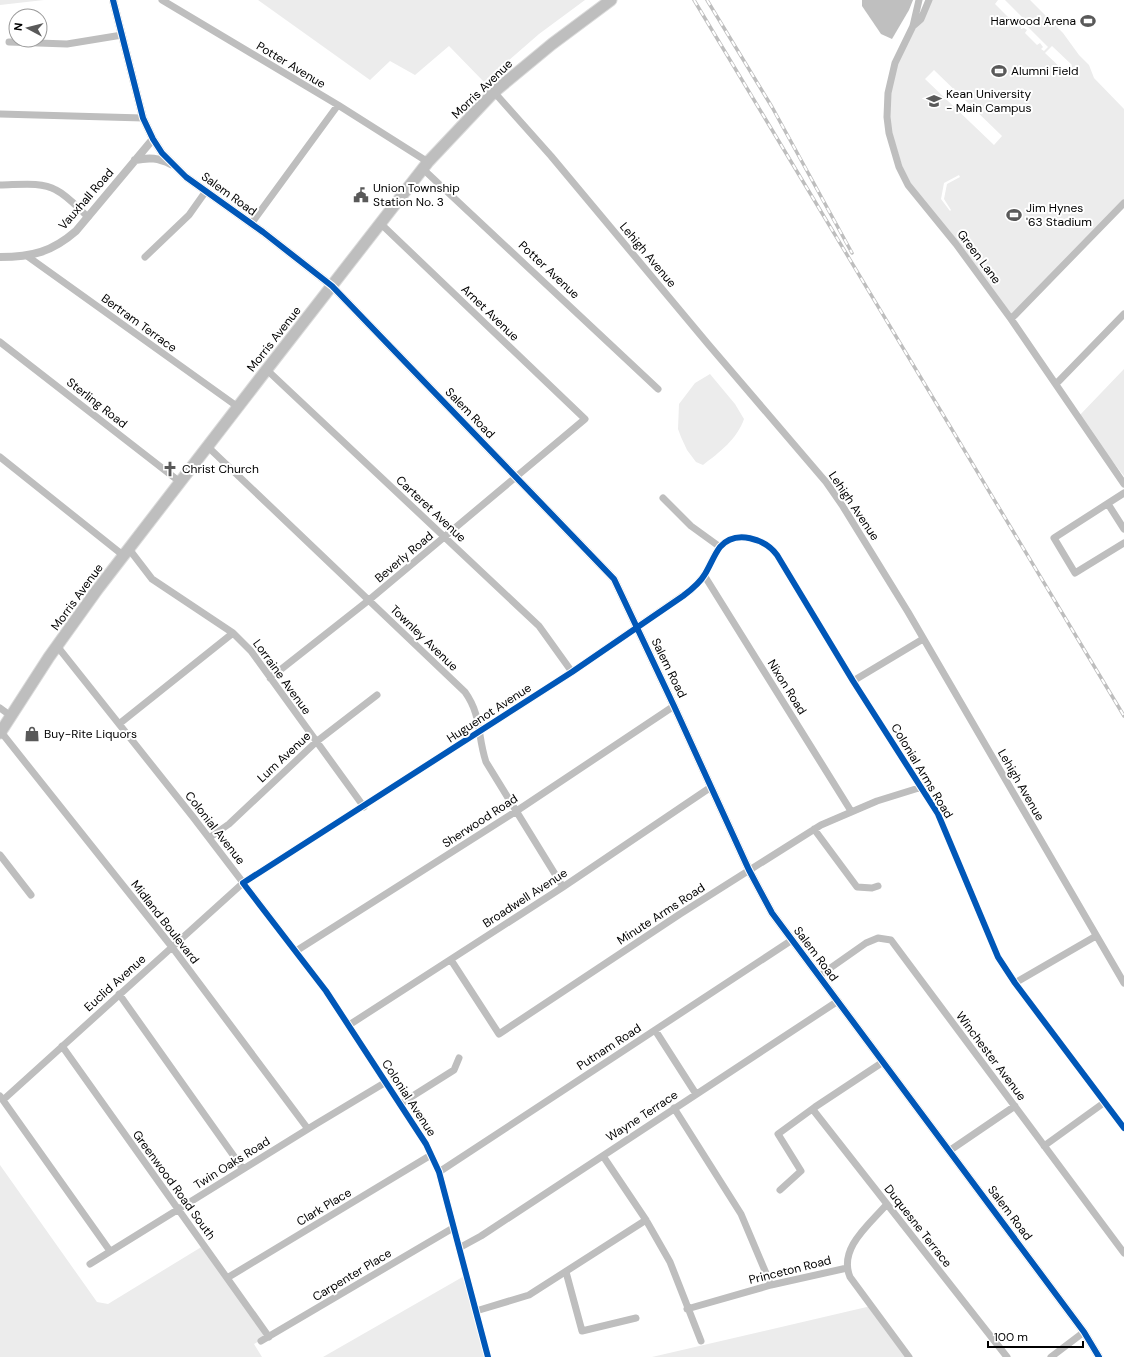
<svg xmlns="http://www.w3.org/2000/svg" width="1124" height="1357" font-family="'DM Sans',sans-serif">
<rect width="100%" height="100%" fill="#fff"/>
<path fill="#ececec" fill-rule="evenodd" d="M0 0H44L0 5Z
M258 0H585L539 34 484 82 449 46 415 75 390 61 370 80Z
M929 0H998L995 4 1018 27 1025 20 1005 0H1030L1063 33 1079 55 1089 65 1094 78 1124 109V203L1011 319 908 185 887 117 895 63ZM1024 23 1048 47 1044 51 1041 49 1043 47 1040 43 1037 45 1025 33 1027 30 1024 28 1021 29V27ZM1052 46 1072 65 1065 72 1045 53ZM934 70 1002 136 994 145 925 79ZM959 175 960 177 947 184 944 199 951 210 950 211 941 199 944 183Z
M1124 369V476L1078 417Z
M710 374 735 404 744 419C737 439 720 452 703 465L696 462 687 450 681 437 678 429 679 404 695 383Z
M0 1165 97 1302 108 1304 203 1246 268 1336 254 1344 262 1357H0Z
M466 1275 488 1357H323Z
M871 1306 912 1357H652Z"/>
<path fill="#bfbfbf" d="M862 0H913L909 10 892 39 881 34 862 6Z"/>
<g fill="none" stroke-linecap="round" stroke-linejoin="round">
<g stroke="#dbdbdb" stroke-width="13">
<path id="primary" d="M0 733 49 657 97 590 264 373 428 162 494 92 552 44 611 0"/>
</g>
<path stroke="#bebebe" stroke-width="7" d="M162 0 338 105 428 162
M919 0 913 26 895 63 888 93 887 117 889 133 899 167 908 185 956 244 1011 319 1124 484
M913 26 921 19 929 0
M9 42 67 44 122 35
M494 92 551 156 708 344 826 482 842 505 908 612 1124 983
M0 114 143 118
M423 169 658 389
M0 185C17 185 41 181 56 190 68 196 78 208 88 217
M251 224 338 105
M27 256 238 407
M145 257 189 215 206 191
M1011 319 1124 203
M0 342 180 482
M267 370 539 626 572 672
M1056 384 1124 314
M207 446 465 692C482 716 477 735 486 762L563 887
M0 457 124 556
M1124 493 1054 538 1075 573 1124 543
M663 498 691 526 720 547
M1108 504 1124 529
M129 549 152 579 233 633 251 651 364 807
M704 575 851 811
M57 646 193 817 326 991 426 1144 439 1172 488 1357
M270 678 369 600 585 419 380 223
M853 681 923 639
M0 708 11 716
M119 724 233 633
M1 732 172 947 308 1129
M814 829 857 887 872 888 878 886
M209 838 229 824 316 742 377 695
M0 855 31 895
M296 951 515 812 674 706
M451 960 499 1034 680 914 821 825 877 801 922 787
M819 976 866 943 878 938 891 940 1124 1253
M1015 983 1096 936
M119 994 243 1169
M349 1025 563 887 711 787
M655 1030 696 1094
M62 1046 269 1337
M0 1096 110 1251
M3 1100 243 883 572 672 691 590C696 585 701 580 705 574 710 565 714 554 720 547 736 529 765 539 777 555L853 681 938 814 998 957 1015 983 1124 1128
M400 1104 454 1070 459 1058
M815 1107 814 1111 1007 1357
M674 1108 741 1214 771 1285
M1044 1146 1105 1102
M949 1151 1015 1106
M603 1156 646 1220 670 1262 701 1341
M439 1172 792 940
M780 1190 801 1171 778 1134 815 1107 883 1062
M887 1204C870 1224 838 1248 850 1277L909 1357
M459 1248 481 1236 838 1001
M90 1264 316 1124 386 1082
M566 1272 582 1331 636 1318
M227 1278 431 1155
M687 1309 771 1285 847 1268
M476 1311 529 1295 646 1220
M261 1341 453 1228
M1051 1357 1084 1332"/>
<path stroke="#bebebe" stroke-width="8" d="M113 0 143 118 153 139 162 153 186 177 263 232 332 286 614 579 674 706 749 870 772 913 1084 1332 1099 1357
M135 160C150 157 158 158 171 164
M0 257C32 257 52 252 76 231L153 139"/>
<use href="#primary" stroke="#bebebe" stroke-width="11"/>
<g stroke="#bebebe" stroke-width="3.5">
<path id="rail" d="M694 0 1124 716
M707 0 772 107 852 253"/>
</g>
<use href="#rail" stroke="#fff" stroke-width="2" stroke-dasharray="6" stroke-linecap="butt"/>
<g stroke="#fff" stroke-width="8">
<path id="cycleway" d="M113 0 143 118 153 139 162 153 186 177 263 232 332 286 614 579 674 706 749 870 772 913 1084 1332 1099 1357
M488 1357 439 1172 426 1144 326 991 243 883 572 672 683 596C691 590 700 583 705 574 710 566 714 555 720 547 736 529 765 539 777 555L853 681 938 814 998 957 1015 983 1124 1128"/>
</g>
<use href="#cycleway" stroke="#0057b8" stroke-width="6"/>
</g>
<defs>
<g id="stadium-bare" transform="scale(1.2)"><path d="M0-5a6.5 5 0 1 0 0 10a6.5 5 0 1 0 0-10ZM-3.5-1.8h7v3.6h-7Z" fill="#595959" stroke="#fff" stroke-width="2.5" paint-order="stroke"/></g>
<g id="university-bare" transform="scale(1.2)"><path d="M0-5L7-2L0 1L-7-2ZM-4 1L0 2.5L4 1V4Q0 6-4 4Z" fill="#595959" stroke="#fff" stroke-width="2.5" paint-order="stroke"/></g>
<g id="civic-bare" transform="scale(1.2)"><path d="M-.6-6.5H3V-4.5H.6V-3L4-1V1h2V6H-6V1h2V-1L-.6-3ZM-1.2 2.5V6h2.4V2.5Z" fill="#595959" stroke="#fff" stroke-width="2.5" paint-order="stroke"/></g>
<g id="church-bare" transform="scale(1.2)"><path d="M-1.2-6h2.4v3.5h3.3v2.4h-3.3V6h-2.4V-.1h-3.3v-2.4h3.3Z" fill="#595959" stroke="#fff" stroke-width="2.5" paint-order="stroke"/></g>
<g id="shop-bare" transform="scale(1.2)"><path d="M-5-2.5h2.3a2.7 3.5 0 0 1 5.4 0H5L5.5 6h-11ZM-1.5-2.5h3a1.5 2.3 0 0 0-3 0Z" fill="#595959" stroke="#fff" stroke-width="2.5" paint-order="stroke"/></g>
</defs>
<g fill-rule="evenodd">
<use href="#stadium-bare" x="1088" y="21"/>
<use href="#stadium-bare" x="999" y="71"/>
<use href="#university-bare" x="934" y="101"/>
<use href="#civic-bare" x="361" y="195"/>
<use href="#stadium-bare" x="1014" y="215"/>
<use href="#church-bare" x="170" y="469"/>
<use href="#shop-bare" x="32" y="734"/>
</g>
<g text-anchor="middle" stroke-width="4" stroke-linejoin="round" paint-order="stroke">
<g font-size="12" fill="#000" stroke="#fff" text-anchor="start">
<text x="1076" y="25" text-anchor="end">Harwood Arena</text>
<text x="1011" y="75">Alumni Field</text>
<text x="946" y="98">Kean University<tspan x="946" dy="14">- Main Campus</tspan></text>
<text x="373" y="192">Union Township<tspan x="373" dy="14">Station No. 3</tspan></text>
<text x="1026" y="212">Jim Hynes<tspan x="1026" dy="14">'63 Stadium</tspan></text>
<text x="182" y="473">Christ Church</text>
<text x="44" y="738">Buy-Rite Liquors</text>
</g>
<g font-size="12" fill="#000" stroke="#fff">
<text transform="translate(291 65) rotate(31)" y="4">Potter Avenue</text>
<text transform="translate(482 89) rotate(-44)" y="4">Morris Avenue</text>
<text transform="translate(229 194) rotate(36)" y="4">Salem Road</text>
<text transform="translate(86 199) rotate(-49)" y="4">Vauxhall Road</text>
<text transform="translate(648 255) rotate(50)" y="4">Lehigh Avenue</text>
<text transform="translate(979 257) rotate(53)" y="4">Green Lane</text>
<text transform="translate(549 270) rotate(43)" y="4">Potter Avenue</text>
<text transform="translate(490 313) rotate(44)" y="4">Arnet Avenue</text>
<text transform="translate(139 323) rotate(36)" y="4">Bertram Terrace</text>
<text transform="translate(274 339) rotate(-52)" y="4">Morris Avenue</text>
<text transform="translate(97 403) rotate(38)" y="4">Sterling Road</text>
<text transform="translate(470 413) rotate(46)" y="4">Salem Road</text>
<text transform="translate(854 506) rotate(56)" y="4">Lehigh Avenue</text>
<text transform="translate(431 509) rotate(43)" y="4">Carteret Avenue</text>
<text transform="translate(404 557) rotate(-40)" y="4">Beverly Road</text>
<text transform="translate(77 597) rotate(-54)" y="4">Morris Avenue</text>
<text transform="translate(424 638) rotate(44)" y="4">Townley Avenue</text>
<text transform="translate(669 668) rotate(64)" y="4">Salem Road</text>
<text transform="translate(282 677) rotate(54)" y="4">Lorraine Avenue</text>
<text transform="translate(787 687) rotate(58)" y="4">Nixon Road</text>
<text transform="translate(489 713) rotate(-33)" y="4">Huguenot Avenue</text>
<text transform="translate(284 757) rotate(-43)" y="4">Lum Avenue</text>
<text transform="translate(922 771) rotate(59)" y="4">Colonial Arms Road</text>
<text transform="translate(1021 785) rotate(60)" y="4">Lehigh Avenue</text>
<text transform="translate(480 821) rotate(-33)" y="4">Sherwood Road</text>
<text transform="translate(215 828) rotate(52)" y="4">Colonial Avenue</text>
<text transform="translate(525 898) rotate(-33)" y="4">Broadwell Avenue</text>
<text transform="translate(661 914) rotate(-33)" y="4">Minute Arms Road</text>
<text transform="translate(165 922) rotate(52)" y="4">Midland Boulevard</text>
<text transform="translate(816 954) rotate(53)" y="4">Salem Road</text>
<text transform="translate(115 983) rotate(-42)" y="4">Euclid Avenue</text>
<text transform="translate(609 1047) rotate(-33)" y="4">Putnam Road</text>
<text transform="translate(991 1056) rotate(53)" y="4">Winchester Avenue</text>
<text transform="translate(409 1098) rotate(57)" y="4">Colonial Avenue</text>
<text transform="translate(642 1116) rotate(-33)" y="4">Wayne Terrace</text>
<text transform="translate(232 1163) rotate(-32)" y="4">Twin Oaks Road</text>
<text transform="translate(174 1185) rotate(54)" y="4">Greenwood Road South</text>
<text transform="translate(324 1207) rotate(-31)" y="4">Clark Place</text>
<text transform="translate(1010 1213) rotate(53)" y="4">Salem Road</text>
<text transform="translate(918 1226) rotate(52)" y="4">Duquesne Terrace</text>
<text transform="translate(790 1270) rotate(-14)" y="4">Princeton Road</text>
<text transform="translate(352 1275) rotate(-31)" y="4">Carpenter Place</text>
</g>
</g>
<g transform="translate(28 28) rotate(277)"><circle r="19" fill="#ffffff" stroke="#999999"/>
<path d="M0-3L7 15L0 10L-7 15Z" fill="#595959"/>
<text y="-6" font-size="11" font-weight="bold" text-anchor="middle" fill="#000000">N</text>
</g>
<path d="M988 1341v6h95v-6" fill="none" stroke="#000000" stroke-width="2"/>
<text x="994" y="1341" font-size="12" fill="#000000" stroke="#ffffff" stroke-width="3" paint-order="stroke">100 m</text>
</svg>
